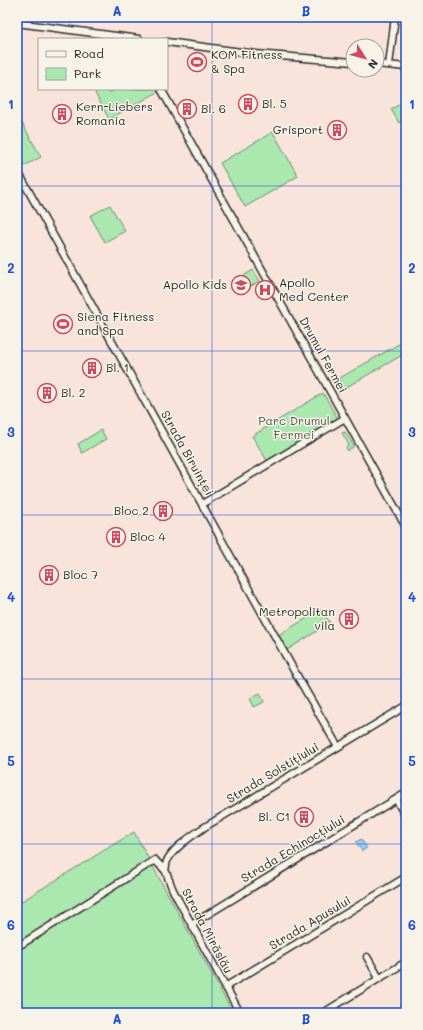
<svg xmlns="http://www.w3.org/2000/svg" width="423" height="1030" font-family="Mali,sans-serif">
<rect width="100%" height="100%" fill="#f9e4db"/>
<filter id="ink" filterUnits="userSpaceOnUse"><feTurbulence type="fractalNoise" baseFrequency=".025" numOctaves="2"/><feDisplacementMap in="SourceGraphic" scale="8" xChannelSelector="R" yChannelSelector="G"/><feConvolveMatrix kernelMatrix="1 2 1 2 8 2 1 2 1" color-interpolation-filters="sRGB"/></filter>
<g filter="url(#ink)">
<path fill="#aae8af" stroke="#6a8a6d" d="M96 89H107L109 93 117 89H157L158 92 109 119 95 93 97 91Z
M406 101V119L399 123 391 109Z
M17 114 41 157 20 168 17 163Z
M273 132 298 176 245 207 220 163Z
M110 205 125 231 105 242 90 216Z
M253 270 260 281 246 289 240 278Z
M406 340V353L343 389 338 379Z
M323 393 338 419 268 462 252 436Z
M101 430 106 439 82 453 78 444Z
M345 432 354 446 348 451 346 448 349 445 342 433Z
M321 610 330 623 287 650 278 635Z
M260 693 264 702 254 707 250 698Z
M134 832 233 1013H17V904Z"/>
<path fill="#95d1f5" stroke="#6b8fa4" d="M361 839 367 848 362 851 356 842Z"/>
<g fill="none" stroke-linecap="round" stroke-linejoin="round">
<g stroke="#2b2b2b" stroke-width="9">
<path id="minor" d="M17 23 139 39
M167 42 256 54 353 62
M377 64 406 67
M389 65 395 17
M161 89 406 527
M17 170 292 667 338 747
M202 504 345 418
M396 799 406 817
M165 870C166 868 166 863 167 861 173 848 192 836 203 828L406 706
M192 924 406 793
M17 947 155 860C158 864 164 868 166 872 169 879 171 887 175 894L240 1013
M367 957 379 978
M225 987 406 877
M323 1013 406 962"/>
</g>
<use href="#minor" stroke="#f7f3e8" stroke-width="6"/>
<g stroke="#2b2b2b" stroke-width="3">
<path id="rail" d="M371 17 390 20"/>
</g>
<use href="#rail" stroke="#f7f3e8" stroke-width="1.5" stroke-dasharray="4.5" stroke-linecap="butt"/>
</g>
</g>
<path fill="none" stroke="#1d4ed8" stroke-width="1" stroke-opacity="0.55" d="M212 17V1013M17 186H406M17 351H406M17 515H406M17 679H406M17 844H406"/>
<defs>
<g id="stadium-ring" transform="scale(1)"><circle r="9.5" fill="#f7f3e8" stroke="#d1495b" stroke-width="1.5"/><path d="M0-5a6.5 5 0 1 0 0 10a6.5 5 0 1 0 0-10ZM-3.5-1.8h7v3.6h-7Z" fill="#d1495b"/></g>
<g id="building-ring" transform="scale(1)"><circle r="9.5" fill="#f7f3e8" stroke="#d1495b" stroke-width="1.5"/><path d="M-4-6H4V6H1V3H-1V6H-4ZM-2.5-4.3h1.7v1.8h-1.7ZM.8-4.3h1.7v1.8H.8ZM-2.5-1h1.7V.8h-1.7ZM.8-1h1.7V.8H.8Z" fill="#d1495b"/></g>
<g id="school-ring" transform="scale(1)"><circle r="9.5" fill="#f7f3e8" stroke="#d1495b" stroke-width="1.5"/><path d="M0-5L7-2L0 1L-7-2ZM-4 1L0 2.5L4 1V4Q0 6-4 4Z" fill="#d1495b"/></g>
<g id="hospital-ring" transform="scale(1)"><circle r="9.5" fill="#f7f3e8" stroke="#d1495b" stroke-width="1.5"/><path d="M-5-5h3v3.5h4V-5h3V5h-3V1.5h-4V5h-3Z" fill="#d1495b"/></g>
</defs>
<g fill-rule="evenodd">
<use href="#stadium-ring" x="197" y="62"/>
<use href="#building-ring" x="248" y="104"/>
<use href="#building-ring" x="187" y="109"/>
<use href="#building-ring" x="62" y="114"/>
<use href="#building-ring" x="337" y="130"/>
<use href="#school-ring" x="241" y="285"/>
<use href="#hospital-ring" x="265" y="290"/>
<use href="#stadium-ring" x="63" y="324"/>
<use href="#building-ring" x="92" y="368"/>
<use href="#building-ring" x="47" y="393"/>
<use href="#building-ring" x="163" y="511"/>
<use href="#building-ring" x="116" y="537"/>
<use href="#building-ring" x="49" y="575"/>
<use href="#building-ring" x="349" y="619"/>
<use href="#building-ring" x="304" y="817"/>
</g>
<g text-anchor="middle" stroke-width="3" stroke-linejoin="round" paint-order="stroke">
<g font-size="12" fill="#2b2b2b" stroke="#f7f3e8" text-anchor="start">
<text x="211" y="59">KOM Fitness<tspan x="211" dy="14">&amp; Spa</tspan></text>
<text x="262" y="108">Bl. 5</text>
<text x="76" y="111">Kern-Liebers<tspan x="76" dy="14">Romania</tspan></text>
<text x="201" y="113">Bl. 6</text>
<text x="323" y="134" text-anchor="end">Grisport</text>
<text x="279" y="287">Apollo<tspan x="279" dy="14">Med Center</tspan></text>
<text x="227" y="289" text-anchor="end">Apollo Kids</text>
<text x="77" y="321">Siena Fitness<tspan x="77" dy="14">and Spa</tspan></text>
<text x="106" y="372">Bl. 1</text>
<text x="61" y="397">Bl. 2</text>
<text x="149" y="515" text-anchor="end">Bloc 2</text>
<text x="130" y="541">Bloc 4</text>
<text x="63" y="579">Bloc 7</text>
<text x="335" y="616" text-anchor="end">Metropolitan<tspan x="335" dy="14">vila</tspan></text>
<text x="290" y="821" text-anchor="end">Bl. C1</text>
</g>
<g font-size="12" fill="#2b2b2b" stroke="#f7f3e8">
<text transform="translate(323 355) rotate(61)" y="4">Drumul Fermei</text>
<text transform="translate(187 453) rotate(61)" y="4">Strada Biruinței</text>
<text transform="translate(273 773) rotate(-31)" y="4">Strada Solstițiului</text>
<text transform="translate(293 849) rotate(-31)" y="4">Strada Echinocțiului</text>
<text transform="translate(310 923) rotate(-31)" y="4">Strada Apusului</text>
<text transform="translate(207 931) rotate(62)" y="4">Strada Mirăslău</text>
</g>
<g font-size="12" fill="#4b5a4c" stroke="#f7f3e8">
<text x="294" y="425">Parc Drumul<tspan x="294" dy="14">Fermei</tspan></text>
</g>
</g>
<rect width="423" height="1030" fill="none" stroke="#f7f3e8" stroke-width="44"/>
<rect x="38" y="38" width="130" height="52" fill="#f7f3e8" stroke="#a5a39c"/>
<rect x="46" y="51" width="20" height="6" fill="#f7f3e8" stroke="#a5a39c"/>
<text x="74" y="58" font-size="12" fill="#2b2b2b">Road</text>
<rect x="46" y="68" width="20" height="12" fill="#aae8af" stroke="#a5a39c"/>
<text x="74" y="78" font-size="12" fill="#2b2b2b">Park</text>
<g transform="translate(365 58) rotate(126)"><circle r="19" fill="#f7f3e8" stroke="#a5a39c"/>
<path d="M0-3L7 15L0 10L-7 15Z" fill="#d1495b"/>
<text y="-6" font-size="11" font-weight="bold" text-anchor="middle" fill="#2b2b2b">N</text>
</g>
<rect x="22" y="22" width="379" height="986" fill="none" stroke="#1d4ed8" stroke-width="1.5"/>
<g font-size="13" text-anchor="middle" font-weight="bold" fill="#1d4ed8">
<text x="117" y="16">A</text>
<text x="306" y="16">B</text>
<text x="11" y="109">1</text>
<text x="412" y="109">1</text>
<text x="11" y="273">2</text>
<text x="412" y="273">2</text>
<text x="11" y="437">3</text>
<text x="412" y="437">3</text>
<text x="11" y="602">4</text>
<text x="412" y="602">4</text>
<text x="11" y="766">5</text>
<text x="412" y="766">5</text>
<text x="11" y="930">6</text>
<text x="412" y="930">6</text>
<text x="117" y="1024">A</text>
<text x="306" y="1024">B</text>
</g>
</svg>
